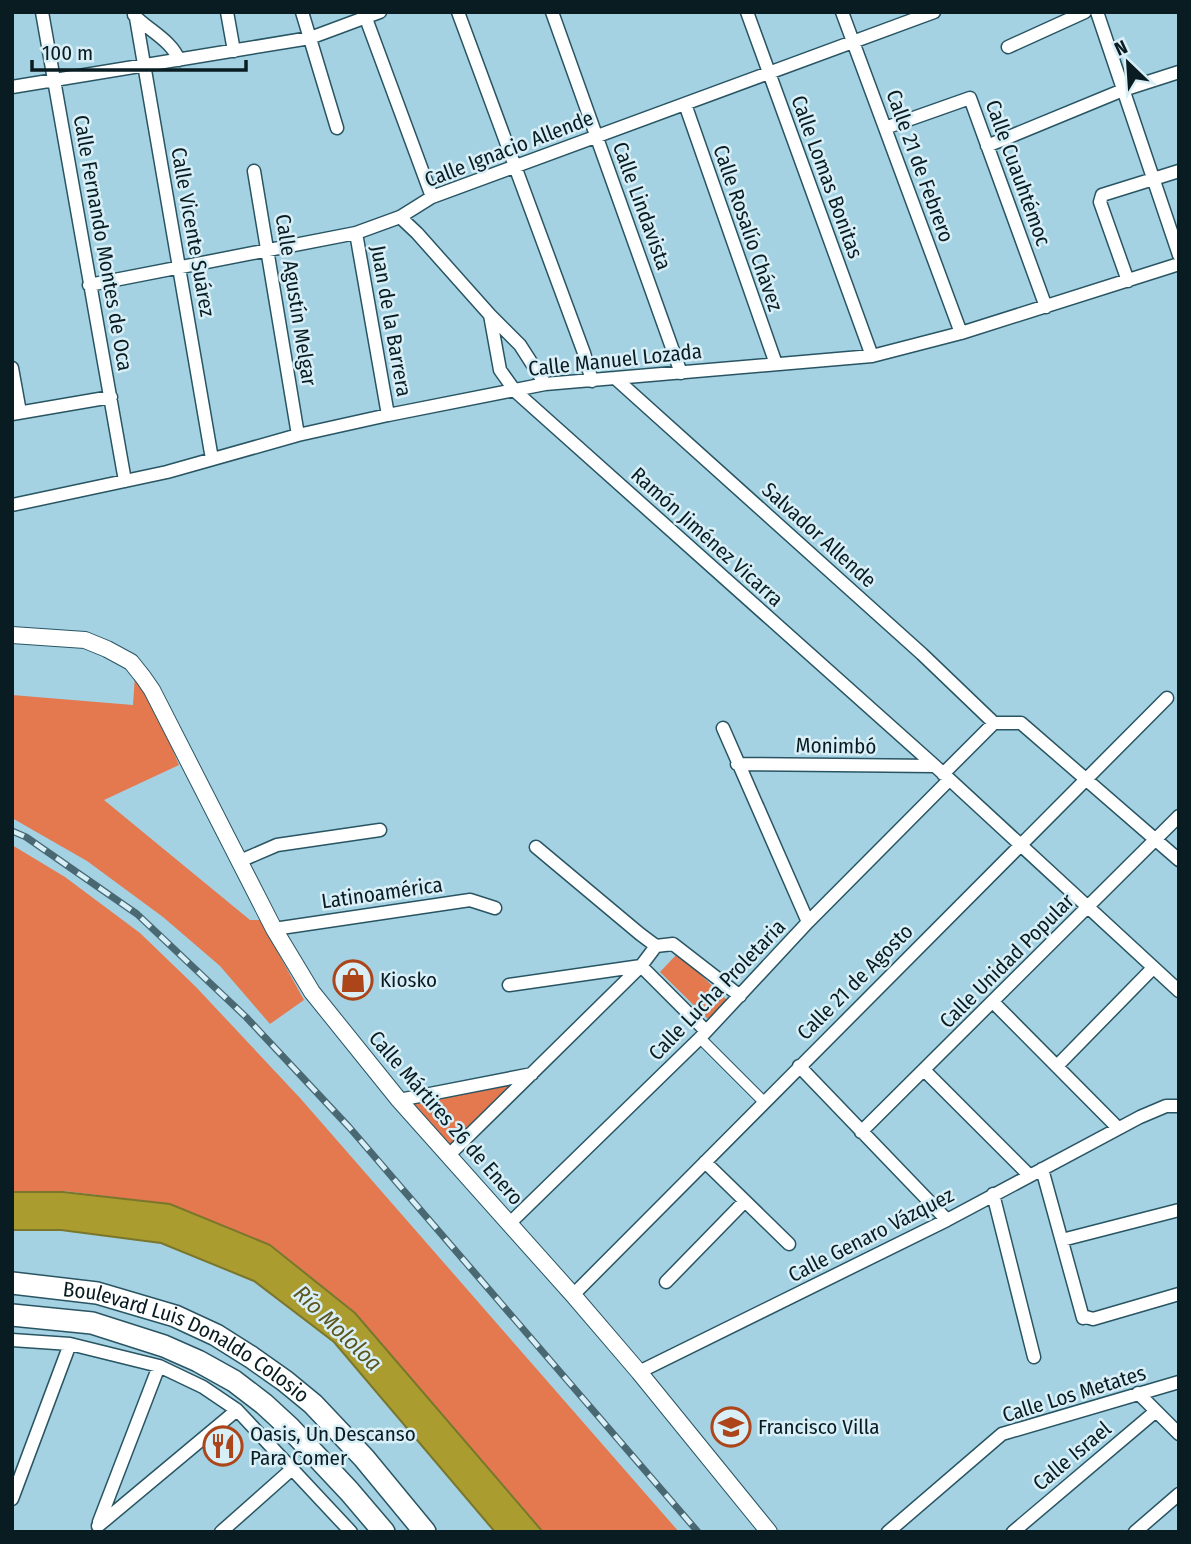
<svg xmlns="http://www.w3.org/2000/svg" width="1191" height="1544" font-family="'Fira Sans Condensed',sans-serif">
<rect width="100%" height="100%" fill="#a4d2e3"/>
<path fill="#e4784e" d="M135 675 156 710 179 765 104 800 250 920H260L304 1000 270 1024 220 966 163 917 87 861 12 818V695L133 705Z
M12 845 65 877 140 933 196 987 300 1098 679 1532H544L355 1312 271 1245 171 1204 64 1191H12Z
M678 953 727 1000 708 1019 660 972Z
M532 1074 449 1155 399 1100Z"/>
<path fill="#ab9c2f" stroke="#7a762b" stroke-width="2" d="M12 1192H63L170 1204 270 1245 355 1313 543 1532H495L334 1342 254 1281 161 1243 61 1230H12Z"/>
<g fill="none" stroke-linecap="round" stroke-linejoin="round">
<g stroke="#295563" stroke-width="12">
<path id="pedestrian" d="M700 1038 764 1102"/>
</g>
<g stroke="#295563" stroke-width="15">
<path id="minor" d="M42 12 125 481
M135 12 212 459
M227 12 234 51
M302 12 337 128
M458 12 584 353 592 381
M552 12 681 373
M747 12 872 356
M842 12 961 333
M1097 12 1179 255
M364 13 432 197
M134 15C148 30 171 40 179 60
M1008 47 1085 12
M12 87 310 38 380 12
M685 104 776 364
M885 128 970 98 1046 307
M987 146 1123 90 1179 72
M254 171 298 435
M400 217 417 233 490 315 520 345 545 384
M356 233 388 415
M1128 281 1100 202 1102 195 1179 171
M89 285 356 233 400 217 432 197 934 12
M490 315 500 370 515 391 935 766 1179 991
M12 368 20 412
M615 378 922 654 994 723
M12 414 111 397
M12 505 167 472 298 435 388 415 545 384 872 356 961 333 1179 264
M723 728 808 922
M737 764 935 766
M943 774 994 723H1021L1179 860
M536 847 640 934 656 946
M240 861 277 845 380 830
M274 929 470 900 495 908
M656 946 673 944 740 996
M509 985 641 966 706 1031
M993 1002 1118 1128
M799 1066 947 1220
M1057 1066 1153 968
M924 1070 1029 1175
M399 1100 532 1074
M861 1132 1179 816
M449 1155 641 966 656 946
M705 1162 789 1244
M1042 1169 1083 1318 1086 1317 1093 1319 1179 1294
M993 1194 1034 1357
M510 1223 700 1038 808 922 949 780
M1062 1240 1179 1210
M666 1282 745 1201
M573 1295 1167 698
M12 1340 70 1344 159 1366 203 1387 237 1410 351 1532
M639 1372 947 1220 1140 1117 1166 1106H1179
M1138 1393 1179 1434
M12 1499 70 1344
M99 1522 159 1366
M98 1526 237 1410
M221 1532 292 1469
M888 1532 1002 1434 1179 1382
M1013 1532 1156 1411
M1135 1532 1179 1494"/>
</g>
<g stroke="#295563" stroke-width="18">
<path id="tertiary" d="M12 635 85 640 107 649 131 662 143 677 152 690 274 929 312 992 399 1100 573 1295 639 1372 769 1532"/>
</g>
<g stroke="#295563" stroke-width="24">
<g id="primary">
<path id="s1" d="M12 1283 97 1293 175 1316 216 1335 251 1357 285 1381 313 1404 364 1458 425 1532"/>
<path d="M12 1315 92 1323 164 1346 198 1361 234 1381 264 1404 289 1427 349 1491 384 1532"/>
</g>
</g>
<use href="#pedestrian" stroke="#fff" stroke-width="10"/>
<use href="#minor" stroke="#fff" stroke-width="12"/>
<use href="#tertiary" stroke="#fff" stroke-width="16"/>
<use href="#primary" stroke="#fff" stroke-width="21"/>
<g stroke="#496872" stroke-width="7">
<path id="rail" d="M12 831 26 837 137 914 246 1017 349 1127 698 1532"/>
</g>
<use href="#rail" stroke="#d8eff7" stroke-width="4.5" stroke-dasharray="13" stroke-linecap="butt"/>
</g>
<defs>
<g id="shop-ring" transform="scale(2.0125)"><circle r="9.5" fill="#d8eff7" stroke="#ac461a" stroke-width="1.5"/><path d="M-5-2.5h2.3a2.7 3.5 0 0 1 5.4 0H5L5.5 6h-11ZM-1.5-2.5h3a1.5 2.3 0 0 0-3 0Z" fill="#ac461a"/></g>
<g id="school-ring" transform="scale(2.0125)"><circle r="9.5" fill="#d8eff7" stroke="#ac461a" stroke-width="1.5"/><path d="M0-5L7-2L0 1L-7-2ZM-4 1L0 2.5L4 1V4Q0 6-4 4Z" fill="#ac461a"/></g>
<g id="restaurant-ring" transform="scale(2.0125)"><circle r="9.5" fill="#d8eff7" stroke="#ac461a" stroke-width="1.5"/><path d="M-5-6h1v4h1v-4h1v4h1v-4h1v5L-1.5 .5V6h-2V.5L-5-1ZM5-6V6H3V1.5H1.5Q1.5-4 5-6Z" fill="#ac461a"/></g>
</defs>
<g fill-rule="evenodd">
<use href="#shop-ring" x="353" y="980"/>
<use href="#school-ring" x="731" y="1427"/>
<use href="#restaurant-ring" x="223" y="1446"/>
</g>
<g text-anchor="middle" stroke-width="5" stroke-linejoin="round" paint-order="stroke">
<g font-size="21" fill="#091c22" stroke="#d8eff7">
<text transform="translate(509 149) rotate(-21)" y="7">Calle Ignacio Allende</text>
<text transform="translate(920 166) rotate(70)" y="7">Calle 21 de Febrero</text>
<text transform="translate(1018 173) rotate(70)" y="7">Calle Cuauhtémoc</text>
<text transform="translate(827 177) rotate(70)" y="7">Calle Lomas Bonitas</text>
<text transform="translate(642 206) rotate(70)" y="7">Calle Lindavista</text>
<text transform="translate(748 228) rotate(71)" y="7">Calle Rosalío Chávez</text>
<text transform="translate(193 232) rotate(80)" y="7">Calle Vicente Suárez</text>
<text transform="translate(103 243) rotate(80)" y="7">Calle Fernando Montes de Oca</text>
<text transform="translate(296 300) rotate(81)" y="7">Calle Agustín Melgar</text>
<text transform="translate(391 321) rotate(80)" y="7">Juan de la Barrera</text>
<text transform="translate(615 360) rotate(-6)" y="7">Calle Manuel Lozada</text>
<text transform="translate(819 535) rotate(42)" y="7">Salvador Allende</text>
<text transform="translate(707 537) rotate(42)" y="7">Ramón Jiménez Vicarra</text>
<text transform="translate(836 746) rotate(1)" y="7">Monimbó</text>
<text transform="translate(382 893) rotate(-8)" y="7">Latinoamérica</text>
<text transform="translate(1007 961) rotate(-45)" y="7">Calle Unidad Popular</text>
<text transform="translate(855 982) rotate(-45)" y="7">Calle 21 de Agosto</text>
<text transform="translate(717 990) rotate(-46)" y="7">Calle Lucha Proletaria</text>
<text transform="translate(446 1118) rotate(49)" y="7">Calle Mártires 26 de Enero</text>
<text transform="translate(871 1235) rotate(-27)" y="7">Calle Genaro Vázquez</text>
<text dy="7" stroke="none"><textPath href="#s1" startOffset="187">Boulevard Luis Donaldo Colosio</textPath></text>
<text transform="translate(1074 1394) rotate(-17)" y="7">Calle Los Metates</text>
<text transform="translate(1072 1456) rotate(-40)" y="7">Calle Israel</text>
</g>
<g font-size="21" fill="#091c22" stroke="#d8eff7" text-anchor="start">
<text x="380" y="987">Kiosko</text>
<text x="758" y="1434">Francisco Villa</text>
<text x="250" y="1441">Oasis, Un Descanso<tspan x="250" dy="24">Para Comer</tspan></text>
</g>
<g font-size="23" font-style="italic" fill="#5d551e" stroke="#d8eff7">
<text transform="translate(338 1328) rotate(44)" y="8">Río Mololoa</text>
</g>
</g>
<rect width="1191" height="1544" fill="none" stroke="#091c22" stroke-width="28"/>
<g transform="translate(1128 63) rotate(335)" stroke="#d8eff7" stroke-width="5" paint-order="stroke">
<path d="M0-5L12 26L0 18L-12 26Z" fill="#091c22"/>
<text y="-10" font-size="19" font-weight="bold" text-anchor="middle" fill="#091c22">N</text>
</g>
<path d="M32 60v10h214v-10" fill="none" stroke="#091c22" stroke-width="3.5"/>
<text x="42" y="60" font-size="21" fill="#091c22" stroke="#d8eff7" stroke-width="5" paint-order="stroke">100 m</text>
</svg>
